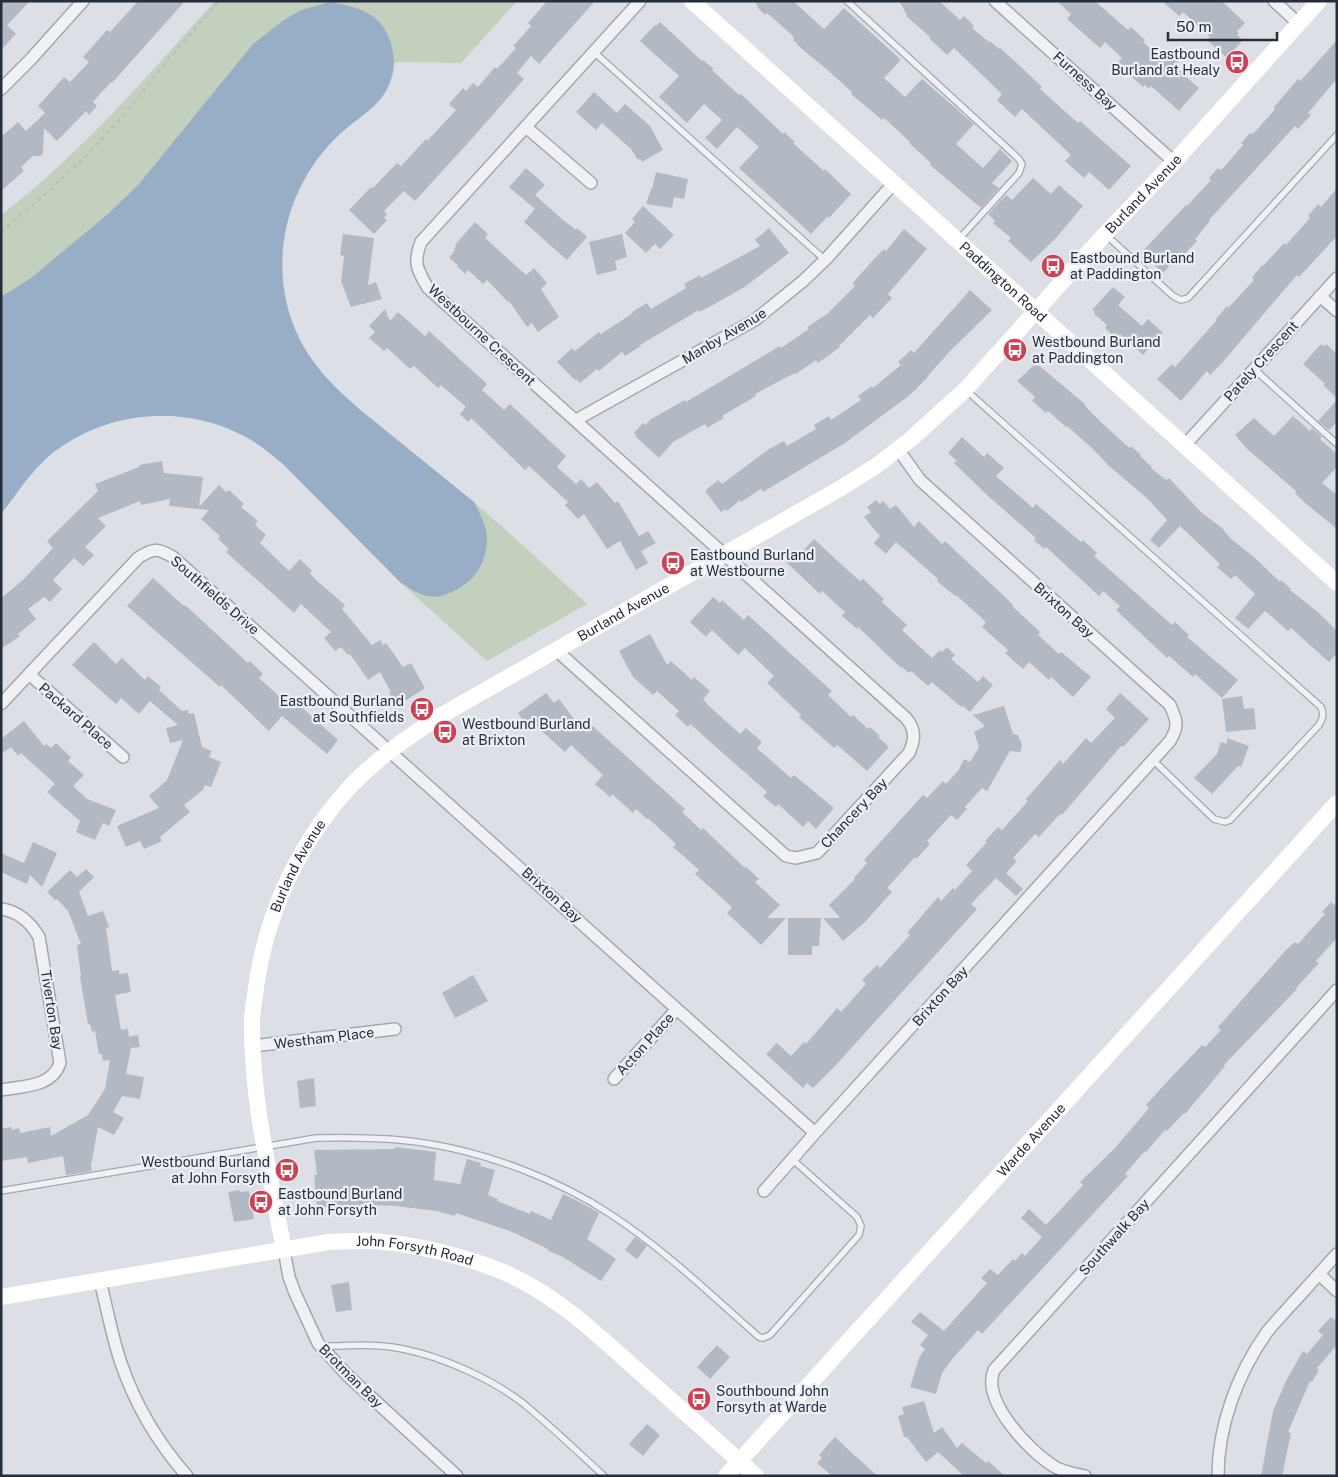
<svg xmlns="http://www.w3.org/2000/svg" width="1338" height="1477" font-family="'Public Sans',sans-serif">
<rect width="100%" height="100%" fill="#dce0e6"/>
<path fill="#c2d0bd" d="M215 1H517L461 63 395 62C392 101 356 117 331 142 316 156 303 176 296 195 272 258 280 324 324 376 339 395 359 409 378 424 405 446 433 468 460 491 504 526 545 566 587 604L487 661 401 583 284 465C271 454 258 443 244 436 181 403 105 411 50 455 30 472 16 494 1 514V215C82 153 147 76 215 1Z"/>
<path fill="#97aec6" d="M330 2C345 5 364 8 376 19 394 35 398 64 389 85 380 107 357 118 341 133 291 179 269 250 290 316 308 371 349 400 391 435 419 457 446 480 474 502 479 512 487 526 487 538 487 565 472 585 447 594 440 597 429 598 421 594 414 592 407 586 401 583L284 465C271 454 258 443 244 436 181 403 105 411 50 455 30 472 17 494 1 514V297L31 278 108 214 139 184 253 44 281 22 301 10Z"/>
<path fill="#b3b9c3" d="M1 1H30L7 25 16 34 1 50Z
M138 1H185L112 83 111 82 93 102 97 106 89 115 86 111 57 141 44 128 43 153 40 156H33L21 167 24 171 1 191V137L18 122 26 131 45 113 38 106 64 77 70 82 89 62 83 57 107 30 110 32Z
M547 1H595L539 64 531 56 517 73 524 79 477 133 415 201 404 191 384 211 387 214 384 218 387 220 374 234 349 210 371 187 373 188 397 163 401 166 426 139 427 141 456 110 449 104 463 88 466 91 473 83 478 87 495 67 497 69 516 48 513 46 531 26 528 23Z
M754 1H793L824 29 844 8 901 60 884 78 905 97 922 79 974 124 956 144 983 168 1000 149 1012 161 992 183 999 188 981 208 930 165 931 163 909 143 910 142 884 118 882 120 851 94 852 92 824 67 803 50 793 40 794 39 792 35 767 13 765 15 757 7 758 6Z
M899 1H939L960 20 964 16 974 26 972 28 989 42 990 41 999 49 1000 48 1019 65 1042 87 1040 89 1078 123 1080 121 1131 166 1109 190 1089 172 1084 178 1065 161 1071 155 1022 109 1015 117 997 100 1002 94 954 48 947 55 929 38 930 37 906 16 907 15Z
M1057 1H1095L1128 30 1131 27 1145 40 1143 42 1164 61 1170 55 1178 62 1174 66 1199 88 1179 111 1151 86 1149 89 1145 85 1143 87 1117 63 1122 58 1105 42 1100 48 1067 19 1071 14Z
M1162 1H1222L1245 23 1237 31 1239 33 1237 35 1243 40 1227 58 1207 40 1210 37 1183 12 1179 16Z
M660 22 702 61 703 60 714 69 712 70 739 95 741 94 783 134 784 132 795 142 793 143 824 171 825 169 851 194 829 218 828 216 811 234 739 168 759 147 737 127 717 149 705 138 722 120 704 104 687 123 659 97 679 76 640 41 655 25 656 26Z
M1337 40V79L1308 113 1311 115 1298 129 1295 126 1209 220 1210 221 1195 239 1197 241 1184 255 1182 252 1163 273 1141 253 1186 205 1187 206 1211 180 1209 178 1218 168 1220 170 1224 167 1243 145 1241 143 1250 133 1252 134 1256 131 1275 109 1274 107 1298 79 1300 81 1304 77Z
M594 92 617 113 625 104 650 126 663 150 642 162 640 159 638 160 631 149 602 123 596 130 576 112Z
M526 168 545 185 535 195 563 220 576 230 577 228 587 237 567 260 524 222 535 209 509 187Z
M656 172 688 179 684 199 674 197 672 208 646 204 651 189H652Z
M1033 178 1051 194 1059 185 1083 206 1056 238 1031 262 1008 241 1011 238 993 223 995 221 988 214 1006 195 1012 200Z
M1337 188V236L1299 277 1297 275 1221 364 1210 375 1207 371 1181 401 1157 379 1172 364 1175 367 1217 320 1216 319 1227 306 1228 308 1254 280 1252 278 1262 265 1263 266 1284 243 1286 245 1310 218 1308 216 1318 204 1321 207Z
M643 206 674 235 660 249 655 244 646 253 625 233 635 222 632 219Z
M475 222 488 234 485 238 526 275 534 268 547 283 541 289 559 317 538 332 532 323 527 327 509 301 508 302 487 280 483 284 468 270 465 274 457 266 458 265 449 258 455 250 454 249 456 246 455 245Z
M769 228 789 253 746 286 713 305 699 312V310L640 345 641 346 625 356 622 352 599 371 597 369 580 383 576 379 575 380 557 362 572 348 575 351 599 332 601 334 633 313 632 312 647 303 651 309 686 288 684 284 700 275 701 278 760 246 755 240Z
M904 229 927 249 888 294 892 298 873 318 870 315 839 346 840 347 818 363 816 360 796 374 795 373 755 394 756 396 722 416 724 418 707 428 705 424 673 442 659 458 635 436 636 434 634 433 643 423 645 425 651 419 685 400 686 402 780 346 781 348 809 329 807 327 827 314 855 286 852 284 873 260 884 249 886 251Z
M343 234 374 238 368 285 376 282 382 299 351 307 341 281 344 256 340 255Z
M622 234 627 257 615 261 617 270 597 275 589 242Z
M1113 287 1125 297 1118 305 1142 326 1148 319 1163 333 1143 355 1120 334 1116 339 1105 328 1107 325 1094 314 1095 312 1092 310Z
M970 290 992 310 946 355V356L931 372 926 379 910 395 845 443 763 492 761 489 741 502 740 500 727 511 725 509 721 512 705 491 718 480 722 484 769 449 784 441 787 446 816 429 814 425 829 416 831 420 861 400 858 396 872 386 873 388 901 365 898 362 911 350 914 353Z
M385 309 390 321 398 312 425 336 429 331 487 384 482 390 504 410 510 404 566 456 557 467 576 484 581 479 589 488 597 482 615 503 618 501 639 536 648 531 656 543 641 551 648 563 636 570 620 541 607 549 584 514 578 519 565 505 568 502 529 466 525 470 471 418 468 422 460 414 466 407 441 385 438 388 414 366 410 369 387 348 384 351 369 338 375 332 369 326Z
M1321 344 1324 346 1326 344 1337 354V398L1323 385 1325 384 1303 364Z
M1036 363 1086 405 1085 406 1103 424 1125 444 1130 448 1131 446 1141 455 1140 456 1152 467 1151 468 1166 480 1169 478 1202 513 1222 528 1231 539 1254 557 1280 582 1281 580 1291 589 1290 590 1319 613 1337 631V653L1329 662 1291 628 1288 631 1265 611 1248 629 1235 618 1255 594 1235 575 1231 579 1217 567 1220 564 1180 526 1159 548 1150 540 1167 520 1149 500 1109 466 1093 449 1067 426 1066 427 1048 411 1046 413 1032 401 1035 397 1017 381Z
M1337 400V422L1329 430 1318 421Z
M1293 416 1310 431 1312 428 1322 437 1320 439 1337 454V467L1322 483 1337 495V529L1304 502 1295 493 1296 491 1246 448 1235 435 1254 418 1274 436Z
M962 437 984 457 987 453 1004 468 996 476 1033 508 1036 504 1081 542 1083 540 1097 553 1094 556 1172 625 1175 622 1189 635 1187 637 1238 680 1222 698 1195 674 1193 677 1169 656 1167 658 1116 610 1120 606 1103 591 1099 596 1046 547 1044 549 1034 540 1036 538 988 496 954 463 957 461 948 453Z
M162 461 164 473 203 477 199 507 219 485 226 492 229 490 244 504 241 507 258 521 255 525 266 535 260 543 289 571 300 559 312 571 310 573 316 580 345 605 342 609 372 645 380 640 383 645 386 643 403 667 411 663 425 688 397 706 389 693 391 692 380 672 368 680 350 654 348 655 341 647 335 651 324 638 331 632 301 604 294 613 226 552 229 549 218 539 220 536 201 519 209 510 169 506 170 499 141 505 140 501 98 518 106 526 85 547 94 555 83 566 74 558 53 580 62 589 50 602 44 597 28 609 36 619 18 634 20 636 1 649V598L23 580 53 548 47 541 98 491 95 484 139 467V465Z
M876 500 880 504 883 501 890 509 896 505 914 527 919 521 942 544 945 541 1004 596 1013 605 1012 606 1040 632 1038 635 1059 654 1061 652 1091 677 1073 697 1051 677 1049 680 1029 662 1023 669 1005 653 1008 650 982 627 986 622 956 595 955 596 937 581 938 579 896 542 886 554 874 543 880 536 864 517 871 512 867 507Z
M814 539 842 565 860 581 863 579 884 599 882 602 907 625 902 630 932 658 940 650 942 652 947 647 955 655 951 659 978 682 983 676 993 685 970 712 963 706 961 707 932 682 928 686 911 671 909 673 902 667 901 668 858 627 857 629 842 616 845 612 822 591 820 594 785 561 796 550 800 554Z
M153 578 184 606 185 605 248 663 250 661 263 674 259 678 279 696 282 693 295 705 297 703 338 740 327 754 282 716 269 731 221 685 220 687 127 606Z
M713 597 720 603 722 600 744 620 748 615 832 691 828 695 851 717 853 715 868 729 870 727 880 736 878 737 889 747 867 771 837 745 834 748 799 717 801 715 767 683 774 676 745 648 738 655 712 630 706 637 690 622Z
M650 634 667 665 671 661 692 680 694 677 710 691 703 699 708 705 740 734 746 728 762 742 757 748 791 778 794 775 834 808 816 829 808 821 803 827 778 804 776 807 763 796 767 792 690 724 688 727 675 715 679 711 657 691 653 695 633 677 619 651Z
M94 642 116 664 122 658 145 680 148 676 161 687 159 690 182 711 188 710 189 714 194 713 202 747 212 751 209 757 221 762 211 787 205 785 203 790 184 805 190 812 160 837 162 841 144 849 140 841 126 847 117 826 159 808 149 796 167 780 183 740 170 743 166 728 178 725 150 701 139 714 121 698 116 704 72 665Z
M546 693 554 703 559 699 580 727 586 720 685 809 682 812 701 830 703 828 745 868 746 867 759 879 755 882 780 905 767 918H786L761 945 727 913 732 907 695 874 699 870 673 847 676 844 648 818 647 819 636 809 633 813 612 794 610 797 595 784 603 775 571 745 565 752 536 726 530 731 518 713Z
M1120 693 1149 719 1123 747 1121 746 1062 815 1060 814 1039 837 1035 834 1013 858 1017 861 1006 873 1023 889 1016 896 996 878 971 904 977 909 836 1065 813 1088 807 1083 803 1088 766 1054 777 1043 791 1056 804 1042 806 1044 837 1008 841 1012 866 984 862 980 877 965 880 968 910 935 907 933 938 897 941 901 953 888 955 890 972 871 966 865 987 842 985 841 998 827 1002 830 1028 801 1026 799 1060 760 1063 764 1086 738 1091 743 1115 718 1106 709Z
M1242 696 1244 709 1254 708 1256 729 1226 732 1222 699Z
M1004 706 1013 734 1018 735 1022 745 1020 752 1010 751 987 791 982 788 965 807 967 809 957 820 951 815 927 841 930 844 916 859 915 857 887 888 892 892 865 922 843 941 823 918H840L829 905 855 879 854 878 867 863 864 860 923 795 927 798 943 781 946 784 958 771 964 759 970 762 979 747 974 732 985 726 973 715Z
M24 721 44 746 46 744 51 748 56 743 71 757 68 761 84 775 73 786 87 799 116 810 109 826 103 823 95 840 76 832 80 821 47 792 55 784 21 753 18 756 11 747 1 754V739Z
M1227 738 1249 746 1241 767 1238 766 1212 794 1194 778 1217 754 1221 742 1227 744Z
M33 842 57 853 42 887 30 875 27 884 1 872V853L24 863Z
M86 869 94 877 79 892 88 916 103 911 109 927 106 928 112 971 119 970V974L128 973 131 992 115 995 121 1030 128 1029 129 1037 138 1035 140 1047 131 1048 126 1074 144 1077 140 1099 122 1096 113 1112 124 1118 114 1135 98 1127 91 1166 92 1171 66 1175 63 1156 28 1163 27 1157 1 1161V1129L11 1127 12 1130 19 1128 20 1133 50 1127 51 1136 88 1115 105 1089 110 1060 103 1061 102 1054H99L95 1031 92 1032 90 1024H88L80 977 81 976 77 945 81 944 68 911 57 899 55 900 47 892 70 870 77 877Z
M1331 902 1334 905 1337 902V938L1316 961 1319 963 1296 988 1297 989 1224 1065 1225 1066 1185 1114 1184 1113 1167 1131 1165 1130 1146 1152 1145 1151 1125 1174 1128 1176 982 1334 978 1330 954 1357 942 1373 936 1394 910 1387 919 1358 925 1349 920 1345 928 1335 911 1322 920 1312 944 1331 987 1283 981 1278 990 1269 998 1275 1013 1259 1015 1261 1022 1253 1025 1256 1042 1237 1021 1218 1029 1209 1046 1225 1061 1209 1083 1185 1080 1182 1114 1149 1145 1113 1149 1107 1146 1105 1164 1085 1202 1045 1205 1047 1221 1030 1218 1027 1286 950 1295 942 1298 944 1325 914 1322 912Z
M788 918H821L819 946H812V955H788Z
M473 975 488 1001 455 1018 442 993Z
M314 1078 316 1106 300 1108 297 1081Z
M395 1147 436 1152 434 1180 460 1184 467 1159 481 1163 480 1166 495 1170 488 1195 498 1199 497 1201 530 1214 531 1211 551 1220 563 1194 578 1201 599 1213 587 1239 616 1259 601 1281 563 1257 547 1250 548 1249 510 1231 456 1213 455 1216 436 1211 388 1205V1206L361 1204V1207L348 1206 317 1207 314 1175H317L314 1150 395 1149Z
M239 1190 240 1192 249 1191 254 1219 234 1222 228 1192Z
M635 1237 647 1246 637 1259 625 1250Z
M349 1282 352 1310 336 1312 331 1285Z
M1331 1317 1337 1322V1345L1317 1368 1319 1370 1312 1382 1310 1381 1288 1432 1291 1433 1282 1476H1261L1273 1411 1287 1379 1303 1351 1307 1354 1323 1335 1318 1331Z
M717 1345 730 1357 710 1379 697 1367Z
M924 1401 934 1433 942 1427 957 1448 962 1443 986 1463 988 1461 1005 1476H964L938 1452 926 1462 907 1437H904L898 1416 904 1414 902 1407Z
M647 1424 660 1435 643 1456 629 1444Z
M835 1437 854 1455 878 1476H832L817 1463 822 1458 819 1455Z"/>
<g fill="none" stroke-linecap="round" stroke-linejoin="round">
<g stroke="#a2a7b0" stroke-width="8">
<path id="lane" d="M847 1 1018 158 1022 164 1019 173 959 239
M594 52 825 260
M1106 235 1173 296 1181 300 1188 298 1337 135
M1254 369 1337 444
M967 391 1321 707C1324 715 1323 718 1319 725L1230 820 1225 822 1214 819 1153 760
M1 1191 316 1138C354 1137 393 1137 430 1144 490 1154 559 1180 610 1214 664 1249 711 1295 759 1337L763 1338 770 1335 859 1235 861 1226 857 1217 792 1159
M323 1346C349 1346 378 1343 403 1349 443 1357 492 1379 524 1404 552 1427 578 1452 604 1476"/>
</g>
<g stroke="#a2a7b0" stroke-width="14">
<path id="street" d="M995 1 1174 162
M1274 1 1299 24
M1 89 31 59 83 1
M526 127 591 183
M1320 296 1337 311
M576 420 755 320 803 281 827 258 894 183
M1185 445 1337 278
M556 650 786 856 796 858 817 853 909 753C915 740 916 730 906 718L428 288C417 270 413 262 421 242L640 1
M29 674 123 757
M1 704 138 558C153 548 157 548 173 557L815 1133
M1 909C18 911 31 923 39 937L60 1063C52 1087 24 1086 1 1090
M253 1046 395 1029
M614 1079 677 1009
M764 1191 815 1133 1170 741C1179 726 1177 721 1170 705L920 480 898 449
M284 1250 289 1277 295 1293 318 1343 348 1376 457 1476
M1319 1274 1337 1291
M100 1281C107 1308 112 1337 121 1363 135 1404 158 1443 187 1476
M1085 1476C1075 1474 1064 1472 1055 1467 1030 1452 981 1401 994 1370L1337 990
M1218 1476C1218 1425 1238 1373 1267 1332 1274 1323 1283 1314 1290 1306 1306 1289 1321 1271 1337 1254"/>
</g>
<path stroke="#bbbec4" stroke-width="2.5" stroke-dasharray="4 4" stroke-linecap="butt" d="M1 232 49 191 82 160 125 114 167 61 219 1"/>
<use href="#lane" stroke="#eff1f4" stroke-width="5.5"/>
<use href="#street" stroke="#eff1f4" stroke-width="11"/>
<g stroke="#fff" stroke-width="16">
<path id="s1" d="M692 1 1337 583"/>
<path id="s2" d="M284 1250C270 1175 251 1098 252 1021 252 1012 254 1003 255 995 264 919 296 847 347 790 374 760 408 737 442 715L841 488 876 466 911 439 965 390 1105 234 1174 162 1319 1"/>
<path id="s3" d="M1 1297 329 1242C344 1242 359 1240 374 1241 415 1244 473 1258 510 1275 558 1297 598 1335 637 1370 677 1405 716 1440 756 1476"/>
<path id="s4" d="M726 1476 1337 803"/>
</g>
</g>
<defs>
<g id="bus-disc" transform="scale(1.25)"><circle r="9.5" fill="#cb4156" stroke="#ebeff4"/><path d="M-5-6H5V4H4V6H2V4H-2V6H-4V4H-5ZM-3.5-4V0h7V-4ZM-3.5 1.2v1.5H-2V1.2ZM2 1.2v1.5H3.5V1.2Z" fill="#fff"/></g>
</defs>
<g fill-rule="evenodd">
<use href="#bus-disc" x="1237" y="62"/>
<use href="#bus-disc" x="1053" y="266"/>
<use href="#bus-disc" x="1015" y="350"/>
<use href="#bus-disc" x="673" y="563"/>
<use href="#bus-disc" x="422" y="709"/>
<use href="#bus-disc" x="445" y="732"/>
<use href="#bus-disc" x="287" y="1170"/>
<use href="#bus-disc" x="261" y="1202"/>
<use href="#bus-disc" x="699" y="1399"/>
</g>
<g text-anchor="middle" stroke-width="4.5" stroke-linejoin="round" paint-order="stroke">
<g font-size="14" fill="#262e3c" stroke="#ebeff4" text-anchor="start">
<text x="1220" y="59" text-anchor="end">Eastbound<tspan x="1220" dy="16">Burland at Healy</tspan></text>
<text x="1070" y="263">Eastbound Burland<tspan x="1070" dy="16">at Paddington</tspan></text>
<text x="1032" y="347">Westbound Burland<tspan x="1032" dy="16">at Paddington</tspan></text>
<text x="690" y="560">Eastbound Burland<tspan x="690" dy="16">at Westbourne</tspan></text>
<text x="404" y="706" text-anchor="end">Eastbound Burland<tspan x="404" dy="16">at Southfields</tspan></text>
<text x="462" y="729">Westbound Burland<tspan x="462" dy="16">at Brixton</tspan></text>
<text x="270" y="1167" text-anchor="end">Westbound Burland<tspan x="270" dy="16">at John Forsyth</tspan></text>
<text x="278" y="1199">Eastbound Burland<tspan x="278" dy="16">at John Forsyth</tspan></text>
<text x="716" y="1396">Southbound John<tspan x="716" dy="16">Forsyth at Warde</tspan></text>
</g>
<g font-size="14" fill="#262e3c" stroke="#ebeff4">
<text transform="translate(1085 81) rotate(42)" y="5">Furness Bay</text>
<text dy="5" stroke="none"><textPath href="#s2" startOffset="1490">Burland Avenue</textPath></text>
<text dy="5" stroke="none"><textPath href="#s1" startOffset="419">Paddington Road</textPath></text>
<text transform="translate(482 335) rotate(43)" y="5">Westbourne Crescent</text>
<text transform="translate(724 336) rotate(-31)" y="5">Manby Avenue</text>
<text transform="translate(1261 361) rotate(-48)" y="5">Pately Crescent</text>
<text transform="translate(215 595) rotate(41)" y="5">Southfields Drive</text>
<text transform="translate(1064 610) rotate(42)" y="5">Brixton Bay</text>
<text dy="5" stroke="none"><textPath href="#s2" startOffset="816">Burland Avenue</textPath></text>
<text transform="translate(76 716) rotate(41)" y="5">Packard Place</text>
<text transform="translate(854 813) rotate(-47)" y="5">Chancery Bay</text>
<text dy="5" stroke="none"><textPath href="#s2" startOffset="395">Burland Avenue</textPath></text>
<text transform="translate(552 895) rotate(42)" y="5">Brixton Bay</text>
<text transform="translate(940 996) rotate(-48)" y="5">Brixton Bay</text>
<text transform="translate(52 1010) rotate(81)" y="5">Tiverton Bay</text>
<text transform="translate(324 1038) rotate(-7)" y="5">Westham Place</text>
<text transform="translate(645 1044) rotate(-48)" y="5">Acton Place</text>
<text dy="5" stroke="none"><textPath href="#s4" startOffset="454">Warde Avenue</textPath></text>
<text transform="translate(1114 1237) rotate(-48)" y="5">Southwalk Bay</text>
<text dy="5" stroke="none"><textPath href="#s3" startOffset="419">John Forsyth Road</textPath></text>
<text transform="translate(351 1376) rotate(45)" y="5">Brotman Bay</text>
</g>
</g>
<rect width="1338" height="1477" fill="none" stroke="#262e3c" stroke-width="5"/>
<path d="M1168 32v8h109v-8" fill="none" stroke="#262e3c" stroke-width="2.5"/>
<text x="1176" y="32" font-size="15" fill="#262e3c" stroke="#ebeff4" stroke-width="4" paint-order="stroke">50 m</text>
</svg>
